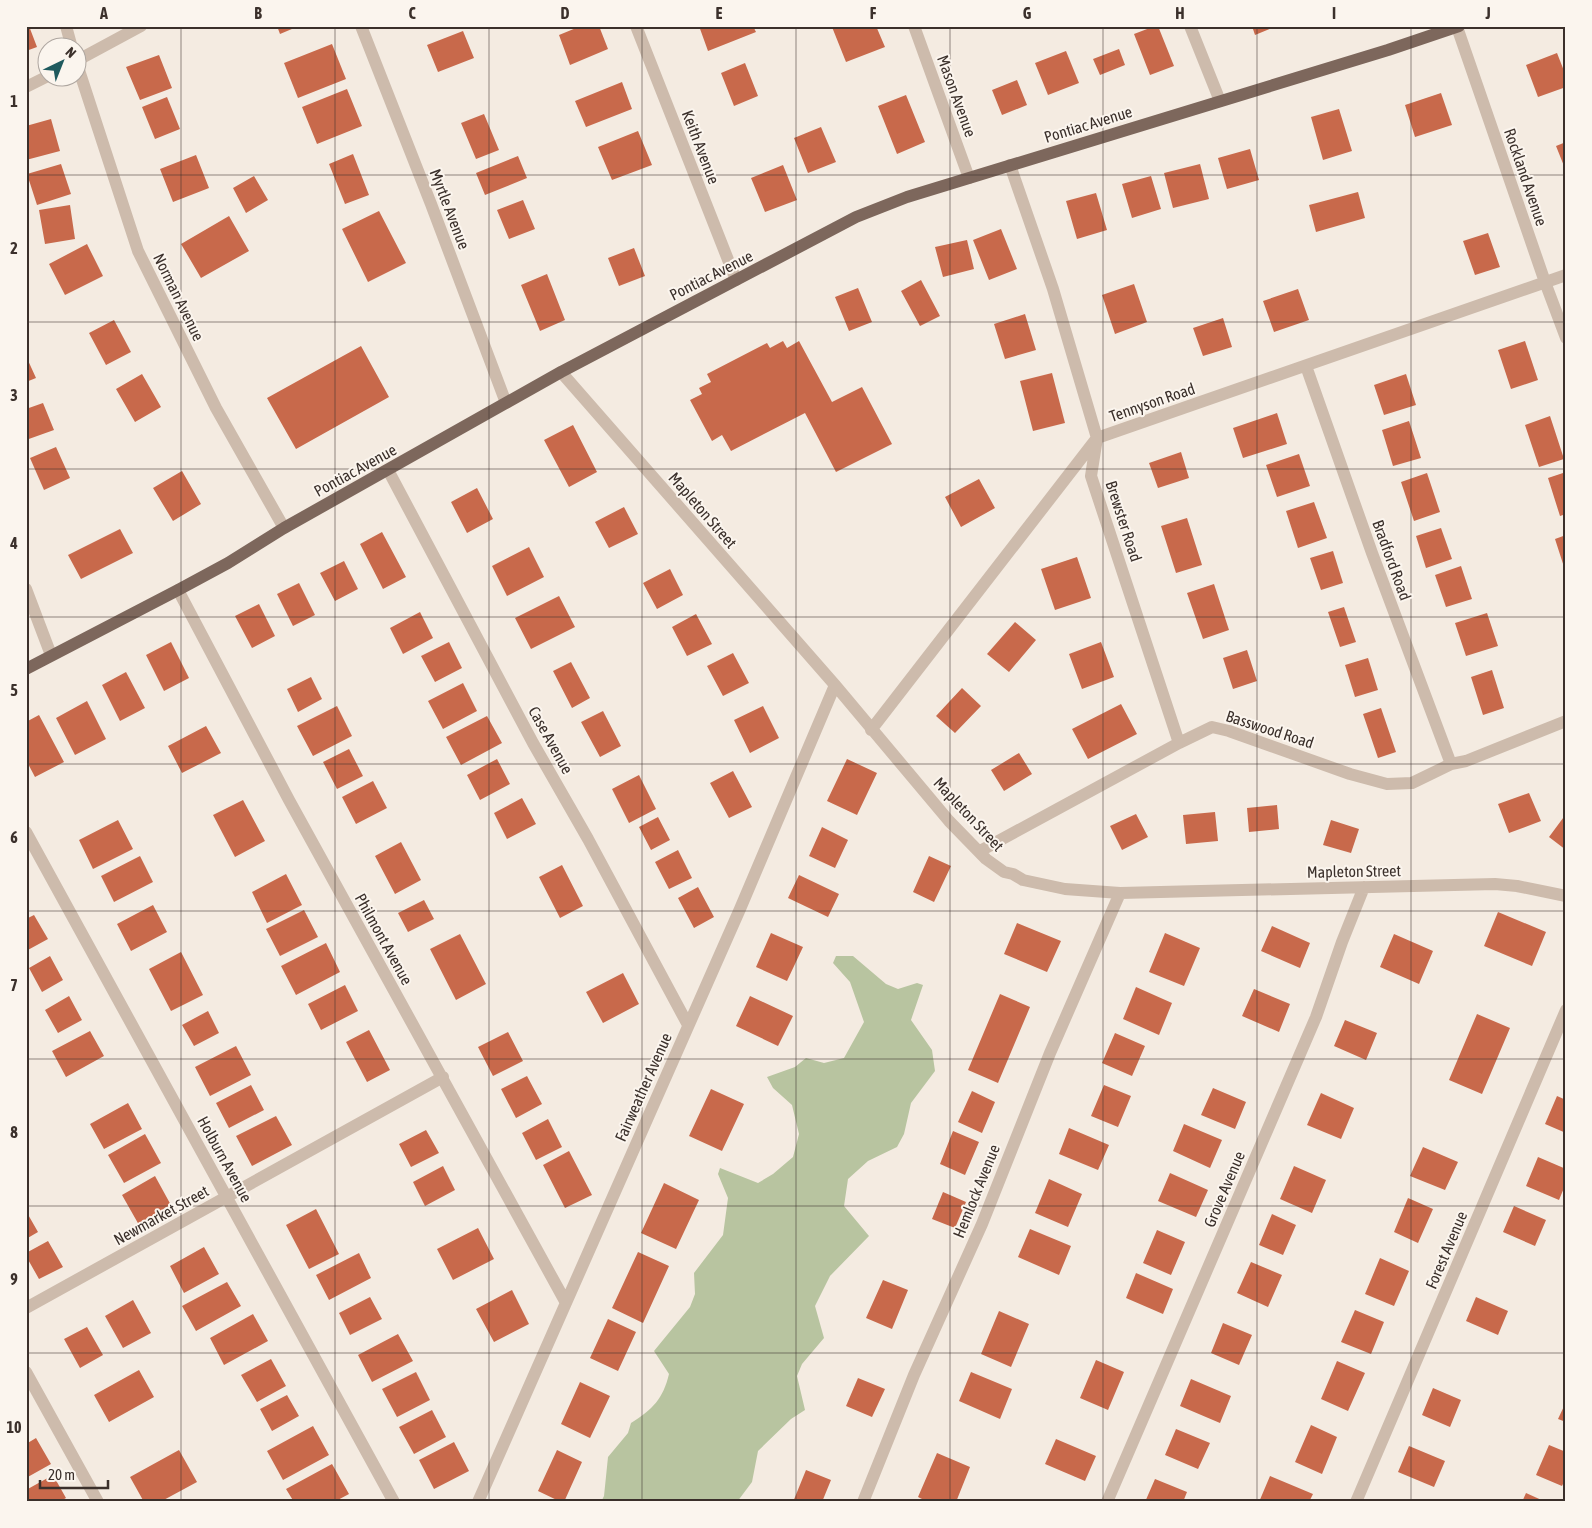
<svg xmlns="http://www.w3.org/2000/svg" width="1592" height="1528" font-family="'Asap Condensed',sans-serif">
<rect width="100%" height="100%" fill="#f4ebe1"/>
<path fill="#b8c4a0" d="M836 956H853L886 984 898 989 917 983 923 985 911 1020 932 1050 935 1071 911 1103 904 1134 897 1147 868 1161 848 1179 844 1206 869 1236 830 1276 815 1306 824 1338 802 1364 797 1376 805 1410 791 1419 758 1451 752 1482 737 1502H601L604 1496 608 1457 628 1433 631 1423C653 1409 663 1399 669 1374L654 1351 690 1307 695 1294 694 1273 723 1235 728 1198 718 1174 720 1168 758 1183 773 1174 793 1157 799 1134 792 1105 773 1088 767 1077 795 1067 806 1058 824 1063 844 1058 864 1022 850 982 833 963Z"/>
<path fill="#c8694b" d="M26 26H29L37 47 26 51Z
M277 26H299L280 34Z
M581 26H599L608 49 570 65 559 35Z
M699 26H753L756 32 708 51Z
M835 26H876L885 47 846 62 832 27Z
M1155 26H1158L1174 66 1150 75 1134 34Z
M1252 26H1277L1255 35Z
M463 31 474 58 438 72 427 45Z
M332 44 346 79 298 98 284 63Z
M1119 49 1125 65 1100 75 1093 59Z
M1066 51 1079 83 1048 95 1035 63Z
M1557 53 1566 76V87L1538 97 1526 65Z
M159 55 172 88 140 100 126 67Z
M745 63 758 96 734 106 721 73Z
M1017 80 1027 105 1002 115 992 90Z
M622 82 632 109 586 127 575 101Z
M347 89 362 126 317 144 302 107Z
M1441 93 1452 125 1415 137 1405 105Z
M906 95 925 142 897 154 878 106Z
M167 97 180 129 155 139 142 107Z
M1339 109 1352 151 1323 160 1311 117Z
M484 114 499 150 476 159 461 123Z
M51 119 60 151 26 160V126Z
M821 127 836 162 808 173 794 138Z
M638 131 652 165 612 180 598 147Z
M1566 142V171L1556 146Z
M1250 149 1259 180 1227 189 1218 158Z
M353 154 369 195 345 204 329 164Z
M196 155 209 188 173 202 160 169Z
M518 156 527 178 485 195 476 173Z
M61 164 71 194 37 205 27 174Z
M1200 164 1209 199 1173 208 1164 173Z
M783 165 797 200 765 212 751 178Z
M254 176 268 200 246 213 233 188Z
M1151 176 1161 209 1132 218 1122 184Z
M1358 192 1365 218 1316 232 1309 205Z
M1096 193 1107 230 1077 239 1066 201Z
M523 200 535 229 509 239 497 210Z
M70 205 75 239 45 244 39 210Z
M379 211 406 263 368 282 342 229Z
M229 216 249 251 201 278 181 244Z
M1001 229 1017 269 989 280 973 240Z
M1488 233 1500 267 1475 275 1463 241Z
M967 240 974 269 943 277 935 247Z
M87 244 103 276 65 295 49 264Z
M634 248 645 276 619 286 608 258Z
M547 274 565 320 540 331 521 285Z
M921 280 940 316 920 326 901 291Z
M1134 284 1147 322 1115 334 1102 295Z
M858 288 872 322 849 331 835 297Z
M1298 289 1309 320 1274 332 1263 301Z
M1025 314 1036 350 1005 359 994 324Z
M1223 318 1232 347 1203 356 1193 328Z
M114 320 131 352 106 365 89 333Z
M783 341 787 348 799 341 832 402 862 387 892 444 836 472 805 413 731 451 722 435 712 441 690 400 702 394 699 388 711 382 707 374 767 343 770 348Z
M1525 341 1538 380 1511 389 1498 350Z
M361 346 389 397 296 449 267 398Z
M26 356 36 378 26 382Z
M1052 373 1065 423 1033 431 1020 381Z
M142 374 161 407 135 422 116 389Z
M1406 374 1416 405 1384 415 1374 385Z
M43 403 54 430 26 440V409Z
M1277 413 1287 444 1243 458 1233 428Z
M1550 416 1564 459 1539 467 1525 425Z
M1409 421 1421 458 1393 466 1382 430Z
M573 425 597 472 569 487 544 440Z
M56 447 70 478 44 490 30 458Z
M1181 452 1189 478 1158 488 1149 463Z
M1299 454 1310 486 1277 497 1266 465Z
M182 471 201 504 173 521 153 488Z
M1566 472V514L1560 516 1548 478Z
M1427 473 1440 512 1414 521 1401 482Z
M979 479 995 508 961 527 945 497Z
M477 488 493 519 467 533 451 502Z
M1314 502 1327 538 1298 548 1286 511Z
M624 507 638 534 609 548 595 522Z
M1187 518 1202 565 1176 573 1161 526Z
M1441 528 1452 559 1426 568 1416 536Z
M120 529 133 553 81 579 68 555Z
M382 532 406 577 383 589 360 544Z
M1566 535V570H1565L1555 539Z
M529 547 544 577 507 596 492 566Z
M1333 551 1343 583 1321 590 1310 558Z
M1077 557 1091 598 1055 610 1041 569Z
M344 561 358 589 335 601 320 573Z
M1461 566 1472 599 1446 607 1435 575Z
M670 569 683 595 657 609 643 583Z
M299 583 315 615 293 626 277 594Z
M1214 584 1229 630 1203 639 1187 593Z
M559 596 575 627 531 649 515 618Z
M259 604 275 636 252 648 235 616Z
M1344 607 1356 642 1340 647 1328 612Z
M420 612 433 638 403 654 390 628Z
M1487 613 1498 646 1466 656 1455 623Z
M696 614 712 644 687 656 672 627Z
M1015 622 1036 640 1009 672 987 654Z
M171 642 189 678 164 691 146 655Z
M449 642 462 668 435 682 421 656Z
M1101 642 1114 677 1082 689 1069 654Z
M1247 650 1257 681 1233 689 1223 658Z
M733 653 749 683 723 696 707 666Z
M1368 658 1378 690 1355 697 1345 665Z
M571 662 590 698 572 708 553 671Z
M1492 670 1504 708 1483 715 1471 677Z
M126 672 145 708 120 721 102 685Z
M311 677 322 699 298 712 287 689Z
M463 683 477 711 443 729 428 701Z
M962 688 981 706 955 733 936 716Z
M87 701 106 739 75 755 56 718Z
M1121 704 1137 734 1088 759 1072 729Z
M337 706 352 736 313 756 297 726Z
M763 706 779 738 750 753 734 720Z
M1381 708 1396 752 1378 758 1363 714Z
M603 711 621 746 600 757 581 722Z
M39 715 64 762 35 777 26 760V722Z
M487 716 502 743 461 765 446 737Z
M206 726 221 753 182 773 168 746Z
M349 749 363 776 337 789 323 762Z
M1019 753 1032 774 1004 791 991 770Z
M497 759 510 784 480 800 467 775Z
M847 759 877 773 857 815 827 801Z
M733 771 752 807 729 818 710 783Z
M639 775 656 809 629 823 612 789Z
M373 781 387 808 356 824 342 797Z
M1529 793 1541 821 1509 833 1498 804Z
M522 798 536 824 507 839 494 813Z
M243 800 265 841 235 857 213 815Z
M1277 805 1279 829 1249 832 1247 808Z
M1215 812 1218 841 1186 844 1183 815Z
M1136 814 1148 837 1122 850 1110 826Z
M1566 814V850L1549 837Z
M658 817 670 840 651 850 639 827Z
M118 820 133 849 93 869 79 840Z
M1331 820 1359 829 1351 853 1323 845Z
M822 827 848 840 835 868 809 856Z
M401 842 421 880 395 894 375 856Z
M678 850 692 878 669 889 655 862Z
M140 856 153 882 114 902 101 876Z
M929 856 951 866 934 902 913 892Z
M562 865 583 906 560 918 539 877Z
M286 874 302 905 267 923 252 892Z
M799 875 839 894 828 917 788 898Z
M698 887 714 917 694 928 678 898Z
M424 900 434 919 408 932 398 913Z
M153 905 167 932 131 951 117 924Z
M304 910 318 937 280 956 266 929Z
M1498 912 1546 932 1532 966 1484 946Z
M34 915 48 939 26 951V919Z
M1017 923 1061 941 1047 972 1004 954Z
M1272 926 1310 943 1300 968 1261 951Z
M771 933 803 947 787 981 756 967Z
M1165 933 1200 948 1184 986 1149 972Z
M460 934 486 984 456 1000 430 949Z
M1394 934 1433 951 1419 984 1380 967Z
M326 943 340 972 296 995 281 966Z
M181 952 203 995 171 1011 149 969Z
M50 956 63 980 42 992 29 968Z
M623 973 639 1004 603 1023 586 992Z
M345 985 358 1011 321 1030 308 1004Z
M1136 987 1172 1003 1159 1035 1123 1019Z
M1254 989 1290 1004 1279 1032 1242 1016Z
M1000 994 1030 1007 998 1083 968 1070Z
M69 996 82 1020 58 1033 45 1010Z
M750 996 793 1016 778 1046 736 1026Z
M208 1011 219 1033 194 1046 182 1025Z
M1477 1014 1510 1028 1482 1094 1449 1080Z
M1345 1020 1377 1033 1366 1060 1334 1046Z
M369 1030 390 1070 367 1082 346 1042Z
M90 1031 104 1056 66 1077 52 1051Z
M508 1032 523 1061 493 1076 478 1047Z
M1115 1033 1145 1046 1132 1076 1102 1063Z
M236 1046 251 1075 210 1096 195 1067Z
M527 1076 542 1104 516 1118 501 1089Z
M251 1085 264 1110 229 1128 216 1103Z
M1104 1085 1131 1096 1118 1127 1091 1116Z
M1213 1088 1246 1102 1235 1129 1201 1115Z
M711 1089 744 1104 722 1151 689 1136Z
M972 1091 995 1102 982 1133 958 1122Z
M1321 1093 1354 1108 1341 1139 1307 1125Z
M1557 1096 1566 1100V1133L1545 1124Z
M128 1103 142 1129 104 1149 90 1124Z
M276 1116 292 1145 252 1166 236 1136Z
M548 1119 562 1147 536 1160 522 1133Z
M1184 1124 1222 1140 1210 1168 1173 1151Z
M1069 1128 1109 1145 1098 1170 1059 1154Z
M426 1130 439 1153 411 1167 399 1144Z
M953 1131 979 1142 965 1175 940 1164Z
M145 1134 161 1163 124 1183 108 1155Z
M1423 1147 1458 1162 1445 1190 1410 1176Z
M569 1151 592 1195 565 1208 543 1165Z
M1538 1157 1566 1169V1183L1559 1200 1526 1186Z
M443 1166 455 1190 425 1206 413 1182Z
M1294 1166 1326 1180 1312 1213 1280 1199Z
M1170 1173 1208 1190 1196 1217 1158 1201Z
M155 1176 172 1207 139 1225 122 1195Z
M1049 1179 1082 1194 1068 1227 1035 1213Z
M664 1183 699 1200 676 1249 641 1233Z
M943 1192 966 1202 955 1228 932 1219Z
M1408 1198 1433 1209 1418 1243 1394 1232Z
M1514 1206 1546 1220 1535 1246 1503 1232Z
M316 1209 339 1254 309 1269 286 1225Z
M26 1211 38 1232 26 1239Z
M1272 1214 1296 1225 1283 1255 1259 1245Z
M478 1228 494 1259 453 1280 437 1249Z
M1030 1229 1071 1246 1059 1275 1018 1257Z
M1157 1230 1185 1242 1171 1275 1143 1263Z
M48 1241 63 1267 39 1279 26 1256V1253Z
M204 1247 219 1274 184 1293 170 1266Z
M638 1252 669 1266 643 1323 612 1308Z
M359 1253 371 1278 329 1300 316 1275Z
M1380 1258 1409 1271 1394 1306 1365 1294Z
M1251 1262 1282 1275 1268 1307 1237 1293Z
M1136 1273 1173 1289 1163 1314 1126 1298Z
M883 1280 908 1290 892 1329 866 1318Z
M227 1282 241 1306 196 1331 182 1306Z
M512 1290 529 1324 494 1342 476 1309Z
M370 1297 382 1319 350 1335 339 1313Z
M1476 1297 1508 1311 1498 1335 1466 1321Z
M133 1300 151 1333 123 1348 105 1316Z
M1355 1310 1384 1322 1371 1354 1341 1342Z
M999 1311 1029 1324 1011 1367 981 1354Z
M253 1314 268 1341 224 1365 210 1338Z
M608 1319 636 1332 618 1371 590 1358Z
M1223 1323 1252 1335 1239 1365 1211 1353Z
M87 1327 103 1355 80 1368 64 1339Z
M398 1334 413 1361 372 1382 358 1355Z
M271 1359 286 1386 257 1402 241 1375Z
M1096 1360 1124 1372 1108 1410 1080 1398Z
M1337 1361 1365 1373 1348 1411 1321 1399Z
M139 1370 154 1397 109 1422 94 1395Z
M416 1372 430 1400 397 1417 382 1389Z
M971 1372 1012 1389 1000 1419 959 1401Z
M858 1378 885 1389 872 1417 846 1406Z
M1191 1379 1231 1396 1220 1423 1180 1406Z
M580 1382 610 1396 590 1438 561 1424Z
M1433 1388 1461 1400 1450 1427 1422 1415Z
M287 1395 299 1416 272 1431 260 1409Z
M1566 1402V1422L1558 1419Z
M432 1410 446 1437 414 1454 399 1427Z
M1311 1425 1337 1437 1322 1474 1295 1462Z
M313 1426 329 1455 283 1480 267 1451Z
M1176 1429 1210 1443 1198 1469 1165 1455Z
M36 1438 51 1464 26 1478V1444Z
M1056 1439 1096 1456 1085 1481 1045 1464Z
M454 1442 469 1471 434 1489 419 1460Z
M1549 1445 1566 1452V1478L1562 1486 1536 1475Z
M1409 1446 1445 1461 1434 1487 1398 1472Z
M179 1450 197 1482 160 1502H144L130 1477Z
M557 1450 582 1462 564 1502H561L538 1491Z
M937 1453 970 1467 956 1502H928L918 1497Z
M332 1464 349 1494 334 1502H294L286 1489Z
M806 1470 831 1480 822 1502H793Z
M53 1475 66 1498 59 1502H26V1490Z
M1270 1476 1313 1494 1309 1502H1259Z
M1155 1479 1187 1492 1183 1502H1145Z
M1526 1493 1546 1502H1522Z"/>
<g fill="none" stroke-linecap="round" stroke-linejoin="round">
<path stroke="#cdbbac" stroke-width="12" d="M66 26 72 48
M361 26 431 204 506 403
M636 26 736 280
M914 26 969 178
M1190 26 1220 101
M1457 27 1545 282 1566 338
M78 60 141 26
M78 67 138 251 216 408 284 528
M26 87 48 76
M1010 165 1053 289 1097 438 1091 476 1179 743
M1306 366 1372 553 1451 764
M561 372 835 685 949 821 986 859 1004 872 1013 874 1023 880 1065 889 1120 893 1495 884 1517 886 1566 896
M388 470 533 743 588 839 688 1025
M26 589 51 655
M178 590 289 800 565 1301
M871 730 1097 438 1566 275
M26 832 394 1502
M980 851 1179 743 1212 727 1229 731 1350 774 1387 784 1412 783 1451 764 1466 761 1566 721
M26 1308 443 1077
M26 1372 98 1502
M478 1502 740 909 835 685
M863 1502 914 1375 982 1224 1050 1053 1120 893
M1107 1502 1316 1017 1342 942 1364 887
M1356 1502 1566 1010"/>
<path stroke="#7d675c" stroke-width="12" d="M26 669 178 590 228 563 284 528 561 372 856 217 907 197 1388 50 1459 26"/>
</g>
<path fill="none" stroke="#3b302b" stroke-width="1" stroke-opacity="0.55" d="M181 26V1502M335 26V1502M489 26V1502M642 26V1502M796 26V1502M950 26V1502M1103 26V1502M1257 26V1502M1411 26V1502M26 175H1566M26 322H1566M26 469H1566M26 617H1566M26 764H1566M26 911H1566M26 1059H1566M26 1206H1566M26 1353H1566"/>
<g text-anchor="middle" stroke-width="4" stroke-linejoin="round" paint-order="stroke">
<g font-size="16" fill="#3b302b" stroke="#fbf5ee">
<text transform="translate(957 96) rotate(70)" y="6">Mason Avenue</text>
<text transform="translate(1088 124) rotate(-17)" y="6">Pontiac Avenue</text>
<text transform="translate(701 147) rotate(69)" y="6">Keith Avenue</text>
<text transform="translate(1526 177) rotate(71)" y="6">Rockland Avenue</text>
<text transform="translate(450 209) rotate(69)" y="6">Myrtle Avenue</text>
<text transform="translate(711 275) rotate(-27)" y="6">Pontiac Avenue</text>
<text transform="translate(179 297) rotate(64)" y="6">Norman Avenue</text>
<text transform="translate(1152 402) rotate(-19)" y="6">Tennyson Road</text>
<text transform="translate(355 470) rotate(-29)" y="6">Pontiac Avenue</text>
<text transform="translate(703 510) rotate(49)" y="6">Mapleton Street</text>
<text transform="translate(1124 521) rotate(72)" y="6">Brewster Road</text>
<text transform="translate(1392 560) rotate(70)" y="6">Bradford Road</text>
<text transform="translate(1270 729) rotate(18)" y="6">Basswood Road</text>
<text transform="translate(551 740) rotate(61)" y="6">Case Avenue</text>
<text transform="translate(969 814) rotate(47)" y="6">Mapleton Street</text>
<text transform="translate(1354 871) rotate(-1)" y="6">Mapleton Street</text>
<text transform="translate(384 939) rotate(61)" y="6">Philmont Avenue</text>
<text transform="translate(643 1087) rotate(-66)" y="6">Fairweather Avenue</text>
<text transform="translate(225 1159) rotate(61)" y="6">Holburn Avenue</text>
<text transform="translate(1224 1189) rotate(-67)" y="6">Grove Avenue</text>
<text transform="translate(976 1191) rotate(-68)" y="6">Hemlock Avenue</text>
<text transform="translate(161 1215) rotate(-29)" y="6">Newmarket Street</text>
<text transform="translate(1446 1250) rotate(-67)" y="6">Forest Avenue</text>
</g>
</g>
<rect width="1592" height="1528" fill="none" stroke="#fbf5ee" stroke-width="55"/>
<g transform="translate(62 62) rotate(43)"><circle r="24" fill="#fbf5ee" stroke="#aea6a0"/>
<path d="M0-4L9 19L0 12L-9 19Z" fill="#1f5a5e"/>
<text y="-8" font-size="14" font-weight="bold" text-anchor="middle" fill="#3b302b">N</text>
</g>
<path d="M40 1480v8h68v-8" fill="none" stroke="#3b302b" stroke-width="2.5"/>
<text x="48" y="1480" font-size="15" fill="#3b302b" stroke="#fbf5ee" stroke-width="4" paint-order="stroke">20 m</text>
<rect x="28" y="28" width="1536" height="1472" fill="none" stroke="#3b302b" stroke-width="2"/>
<g font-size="16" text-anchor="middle" font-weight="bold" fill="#3b302b">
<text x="104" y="19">A</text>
<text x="258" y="19">B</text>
<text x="412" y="19">C</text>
<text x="565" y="19">D</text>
<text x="719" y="19">E</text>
<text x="873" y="19">F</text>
<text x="1027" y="19">G</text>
<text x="1180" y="19">H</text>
<text x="1334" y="19">I</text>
<text x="1488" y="19">J</text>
<text x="14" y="107">1</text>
<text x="14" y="254">2</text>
<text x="14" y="401">3</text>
<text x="14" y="549">4</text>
<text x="14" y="696">5</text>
<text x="14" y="843">6</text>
<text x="14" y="991">7</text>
<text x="14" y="1138">8</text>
<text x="14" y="1285">9</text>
<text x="14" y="1433">10</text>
</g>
</svg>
